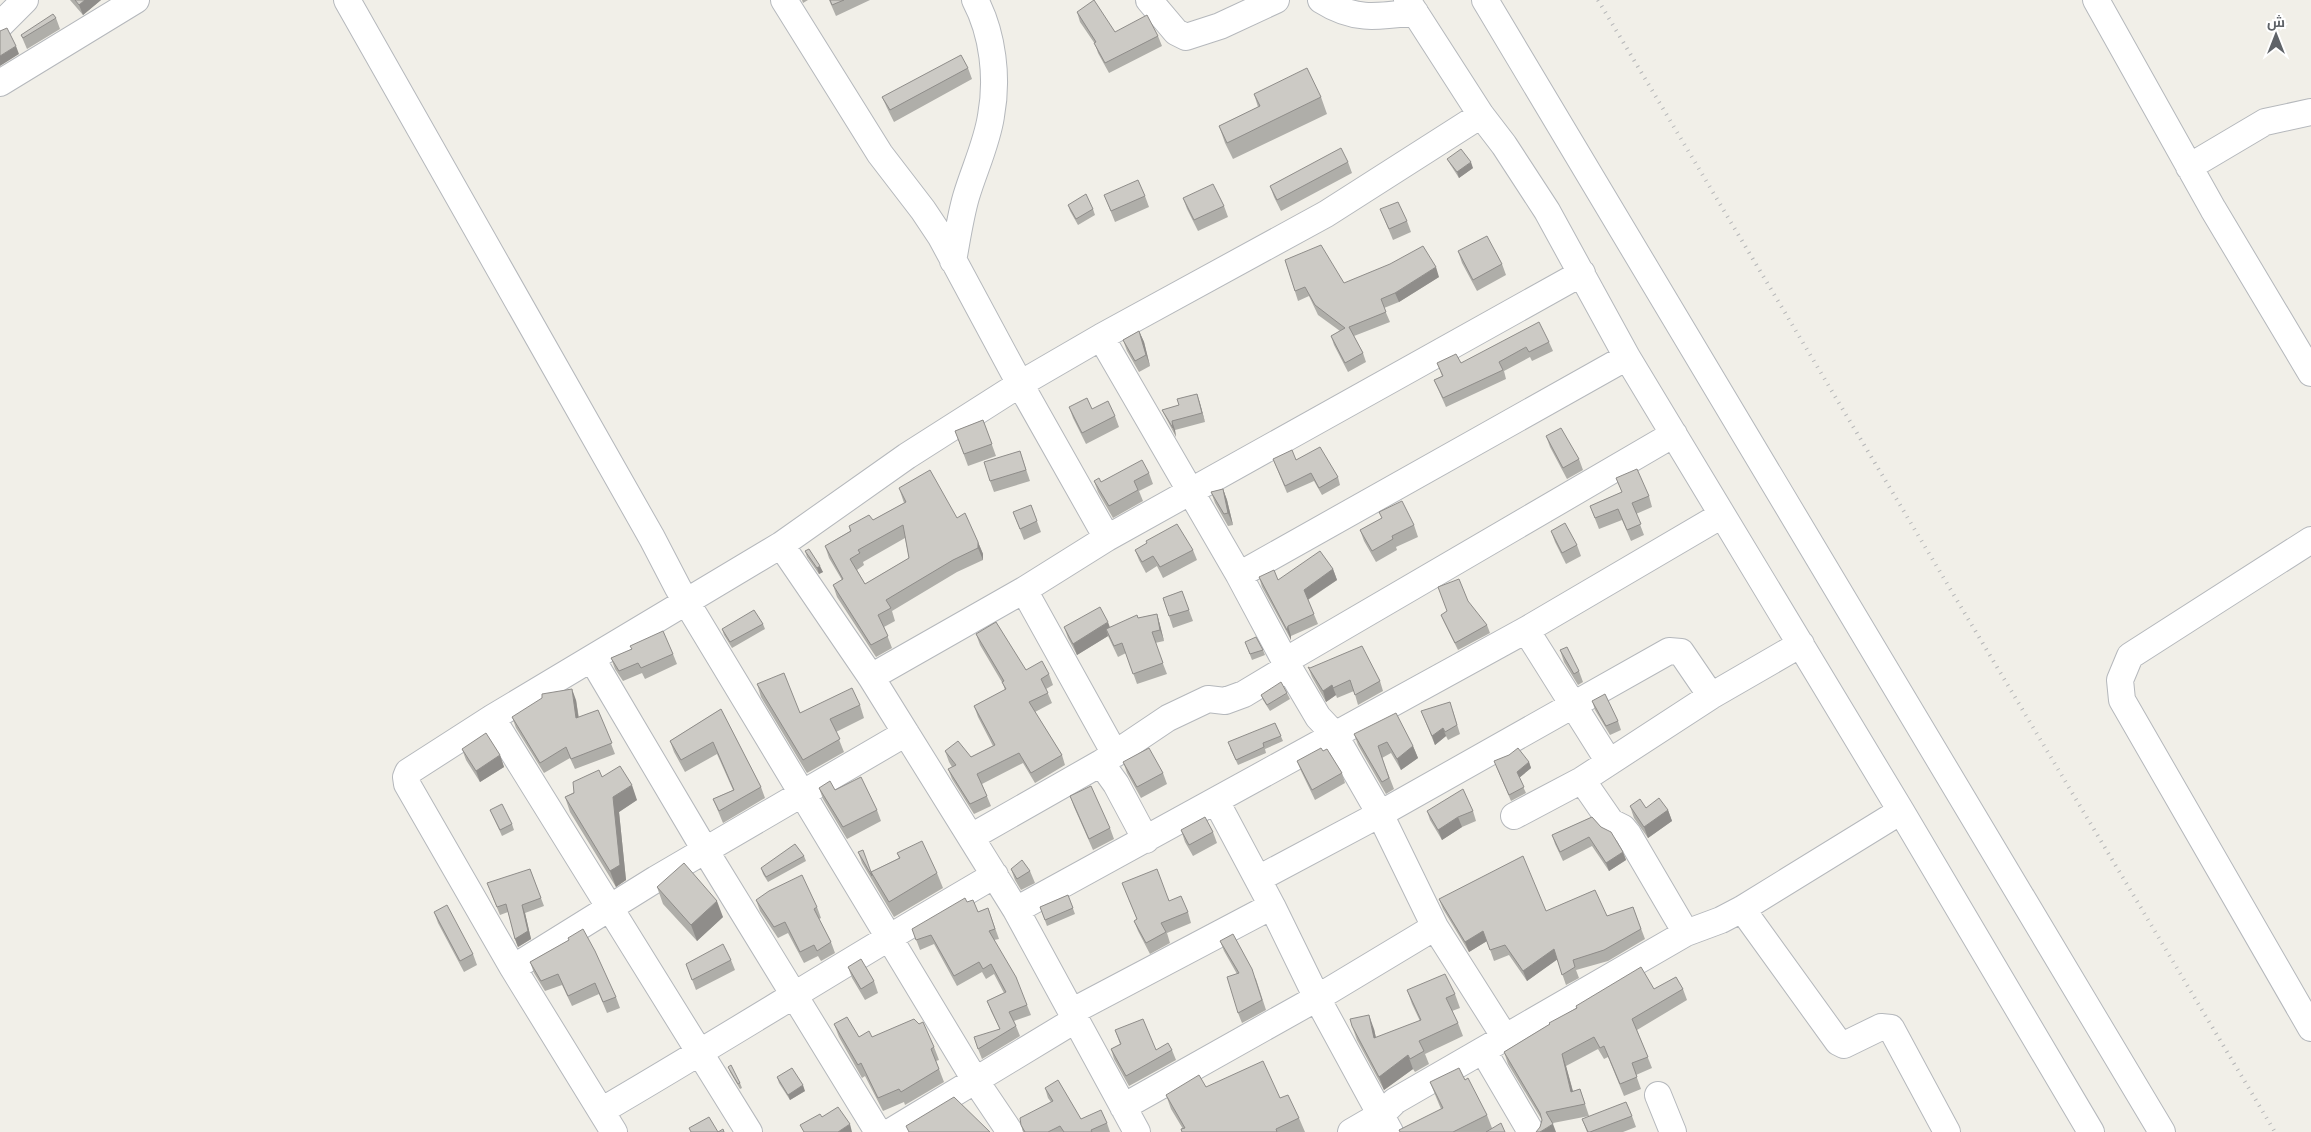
<svg xmlns="http://www.w3.org/2000/svg" width="2311" height="1132" font-family="Mulish,Cairo,sans-serif">
<rect width="100%" height="100%" fill="#f1efe8"/>
<g fill="none" stroke-linecap="round" stroke-linejoin="round">
<g stroke="#b5b8bc" stroke-width="28">
<path id="minor" d="M347 0 652 538 678 588 975 1080 1010 1132
M784 0 880 154 923 210 941 237 1020 384 1107 538
M1149 0 1176 32 1186 37 1220 26 1276 0
M1321 0C1354 21 1377 17 1415 12
M1407 0 1481 115 1504 145 1547 211 1627 357 1901 811 2091 1132
M1485 0 2162 1132
M2096 0 2213 209 2311 373
M0 25 25 0
M0 83 136 0
M2189 167 2265 122 2311 112
M953 261C957 240 960 218 966 197 974 170 987 143 991 116 998 78 993 34 975 0
M1101 337 1239 575 1285 661 1318 717 1334 734 1380 814 1435 927 1506 1039
M2311 540 2130 656 2120 680 2122 700 2311 1028
M781 545 871 677 1016 910 1137 1132
M1239 575 1627 357
M1024 590 1115 754
M1526 630 1609 762
M592 659 705 850 878 1132
M1285 661 1674 434
M871 677 1024 590 1107 538 1582 273
M492 718 749 1132
M1101 763 1116 784 1146 840
M1582 780 1611 822 1623 828 1628 834 1686 933
M1216 801 1272 906 1317 998 1390 1132
M1514 816 1582 780 1711 696 1801 644
M971 837 1101 763 1168 718 1208 699 1225 701 1244 694 1289 667
M1258 879 1380 814 1669 651 1681 652 1711 696
M1742 909 1838 1042 1844 1045 1881 1027 1891 1028 1947 1132
M1016 910 1526 630 1722 515
M513 968 656 879 906 733
M1071 1012 1272 906
M1484 1052 1531 1132
M1658 1095 1673 1132
M1123 1107 1317 998 1435 927
M601 1111C733 1034 862 952 995 875
M614 1132 513 968 407 784 406 777 408 772 492 718 781 545 907 456 1020 384 1101 337 1326 214 1481 115
M890 1132 1075 1020
M1351 1132 1382 1114 1395 1101 1686 933 1721 920 1742 909 1901 811"/>
</g>
<use href="#minor" stroke="#fff" stroke-width="26"/>
<path stroke="#b6b7b8" stroke-width="4" stroke-dasharray="1 6" stroke-linecap="butt" d="M1598 0 2275 1132"/>
</g>
<path fill="#afaea9" fill-rule="evenodd" d="M70 0H101L83 15Z
M802 0H808L803 3Z
M829 0H870L836 16Z
M1077 12 1115 32 1158 36 1162 46 1109 73 1098 53 1095 44 1080 22Z
M56 18 60 29 27 49 21 35Z
M968 68 972 79 894 122 887 108 882 97Z
M1254 94 1321 97 1327 114 1233 159 1225 143 1219 126 1258 107Z
M1447 159 1473 168 1459 178 1450 164Z
M1348 162 1352 173 1281 211 1274 197 1270 186Z
M1104 195 1145 196 1149 207 1115 222Z
M1183 198 1224 206 1228 217 1198 231 1187 209Z
M1068 205 1093 209 1095 215 1078 225 1070 211Z
M1380 209 1407 221 1411 232 1393 240Z
M1458 251 1502 264 1506 275 1477 291 1462 263Z
M1285 260 1344 283 1439 277 1399 302 1384 308 1390 322 1354 336 1363 353 1366 362 1348 372 1334 345 1331 336 1340 331 1318 315 1309 296 1298 301Z
M1139 331 1144 342 1150 366 1139 372 1127 351 1123 340Z
M1549 342 1553 351 1532 361 1530 357 1504 371 1506 379 1446 407 1434 380 1442 376 1437 363H1461Z
M1197 394 1205 422 1175 430 1176 437 1166 418 1162 410 1179 405Z
M1069 407 1092 409 1115 416 1119 427 1086 444 1073 418Z
M983 420 996 456 968 466 955 431Z
M1546 436 1579 459 1583 470 1567 479 1550 447Z
M1020 451 1030 481 994 492 990 481Z
M1273 459 1296 460 1338 477 1340 485 1322 495 1314 481 1287 493Z
M1149 473 1153 484 1139 491 1143 501 1113 518 1098 492 1094 481 1101 482Z
M1616 478 1649 496 1652 507 1636 514 1644 535 1631 541 1622 520 1599 529 1590 506 1622 492Z
M899 488 957 518 978 542 983 554V560L957 572 892 611 895 621 884 627 892 648 876 657 837 597 833 585 842 580 829 558 825 546 850 531 849 526 873 520 904 503ZM905 538 909 558 865 584 857 570 864 565 863 562Z
M1223 489 1227 500 1233 525 1228 526 1215 503 1211 492Z
M1031 505 1041 532 1024 540 1013 512Z
M1379 512 1414 525 1418 537 1396 547 1397 550 1376 562 1364 541 1360 530 1382 518Z
M1551 531 1577 545 1581 556 1566 564 1555 542Z
M1135 550H1193L1197 560 1163 578 1157 566 1146 573 1139 560Z
M805 551 823 572 819 574 807 557Z
M1333 569 1337 580 1308 600 1318 624 1291 636V640L1262 587 1259 577 1278 580Z
M1182 591 1193 621 1173 628 1163 598Z
M1157 614 1160 625 1164 641 1155 643 1167 674 1137 684 1126 653 1118 657 1108 636 1077 655 1068 638 1064 627H1110L1138 618Z
M1441 615 1487 625 1490 633 1458 650 1444 622Z
M763 624 765 629 732 648 724 635 722 629Z
M976 634 1026 670 1049 674 1053 685 1046 689 1052 703 1035 712 1062 755 1065 765 1035 783 1023 763 982 784 991 806 974 814 952 779 948 769 952 767 949 762 945 751 971 757 993 746 978 717 974 706 1005 690 1003 684 980 645Z
M1245 642 1263 650 1265 655 1252 660Z
M632 649 673 654 677 664 645 679 642 673 623 681 615 669 611 658Z
M1560 650 1579 671 1583 682 1578 685 1564 662Z
M1308 667 1310 668 1380 681 1383 691 1358 705 1354 691 1337 698 1336 695 1326 702 1312 677Z
M757 684 800 713 860 705 864 718 836 732 844 752 807 773 761 697Z
M1287 693 1290 699 1270 711 1263 700 1261 695Z
M576 700 579 718 598 710 615 754 575 769 570 758 544 773 516 728 512 717Z
M1592 701 1618 721 1621 730 1610 735 1595 710Z
M721 709 761 787 765 798 723 823 713 799 733 790 717 754 685 772 674 752 670 741Z
M1421 711H1453L1460 734 1448 740 1446 736 1435 745Z
M1275 723 1283 741 1265 749 1266 753 1238 765 1230 748Z
M1354 734 1413 746 1418 758 1401 770 1391 753 1382 758 1394 789 1386 794 1358 745Z
M462 749 500 755 504 767 480 782 466 760Z
M1323 751 1342 773 1345 783 1315 800 1301 771 1297 761Z
M1509 755 1529 762 1531 768 1519 778 1526 793 1511 801 1496 766Z
M1123 762 1163 773 1167 784 1141 798 1127 773Z
M602 777 637 800 619 812 626 880 616 887 570 812 565 797Z
M819 788 877 810 881 821 847 839 823 799Z
M1070 796 1110 828 1114 839 1093 850 1074 807Z
M1630 806 1668 810 1672 821 1648 838 1634 818Z
M490 810 512 824 514 830 502 836Z
M1427 811H1473L1476 821 1462 827 1442 840 1430 820Z
M1592 817 1623 852 1626 860 1609 871 1592 846 1563 861 1555 844 1552 835Z
M1181 830 1213 832 1217 843 1193 856 1185 842Z
M858 852 871 872 899 858 897 853 937 873 943 888 894 917 862 863Z
M804 856 806 861 768 882 763 874 761 868Z
M530 869 544 906 525 913 531 939 518 947 515 939 508 912 500 915 490 891Z
M1011 869 1030 871 1035 883 1021 890 1015 880Z
M1122 883 1169 901 1188 912 1191 923 1167 933 1170 943 1150 954 1138 931 1134 921 1137 919Z
M657 887 723 917 697 941 663 904Z
M1068 895 1075 914 1047 926 1040 907Z
M1439 899 1546 911 1607 916 1633 907 1645 939 1608 961 1576 970 1579 978 1566 985 1557 959 1527 981 1509 955 1494 961 1487 941 1469 952 1443 909Z
M756 900 817 907 821 918 819 919 831 942 835 953 821 961 818 956 804 963 788 933 778 938 760 911Z
M967 902 978 912 988 908 999 939 994 940 1027 1005 1031 1015 1014 1021 1020 1036 982 1059 978 1049 1000 1029 991 1011 987 1001 1004 993 994 974 986 979 982 972 957 986 934 944 920 950 912 929Z
M434 912 473 954 477 965 464 972 438 923Z
M569 940 616 997 620 1008 607 1013 599 994 572 1006 562 985 545 991 534 973 530 962Z
M1220 941 1256 979 1266 1010 1242 1023 1238 1013 1237 974 1224 951Z
M731 960 735 970 696 990 686 964Z
M848 967 874 981 878 993 865 1000 852 978Z
M1654 989H1683L1687 1000 1637 1030 1652 1068 1636 1075 1641 1089 1624 1096 1608 1057 1604 1059 1598 1049 1566 1066 1573 1091 1580 1089 1589 1116 1553 1123 1540 1127 1542 1120 1508 1064 1504 1052 1576 1008V1006Z
M1407 990 1455 994 1460 1008 1452 1011 1458 1023 1463 1036 1425 1054 1429 1064 1415 1072 1413 1069 1384 1090 1357 1040 1352 1026 1374 1029 1376 1038 1420 1021 1412 1004Z
M834 1024 859 1037H872L934 1047 939 1060 936 1061 944 1082 905 1105 904 1102 883 1111 865 1076 862 1078 839 1037Z
M1115 1030 1156 1050H1172L1176 1060 1129 1086 1114 1059 1111 1049 1120 1044Z
M728 1067 740 1083 742 1088 740 1089 730 1072Z
M777 1077 805 1091 790 1100 779 1083Z
M1465 1080 1487 1115 1492 1128 1505 1132H1400L1441 1109 1436 1097 1430 1082Z
M1206 1087 1280 1098 1299 1118 1305 1132H1182L1183 1129 1171 1109 1166 1095Z
M1045 1088 1081 1119 1107 1123 1110 1132H1023L1021 1125 1051 1102 1048 1098Z
M1632 1116 1636 1127 1623 1132H1587L1582 1119Z"/>
<path fill="#8f8d8a" d="M85 0H101L83 15 79 5Z
M16 46 19 54 0 66V56Z
M1471 162 1473 168 1459 178 1457 172Z
M1436 267 1439 277 1399 302 1395 293Z
M1139 331 1144 342 1150 366 1146 355Z
M1197 394 1200 403 1205 422 1202 413Z
M1172 421 1175 430 1176 437 1173 428Z
M1223 489 1227 500 1233 525 1228 513Z
M978 542 983 554V560L978 548Z
M820 566 823 572 819 574 817 568Z
M1333 569 1337 580 1307 600 1304 590Z
M1157 614 1160 625 1164 641 1160 630Z
M1108 622 1112 633 1106 629 1108 636 1077 655 1073 644Z
M1288 626 1291 636V640L1287 630Z
M1332 685 1336 695 1326 702 1323 691Z
M572 689 576 700 580 729 576 718Z
M1443 728 1446 736 1435 745 1432 736Z
M1413 746 1418 758 1401 770 1397 759Z
M500 755 504 767 480 782 476 771Z
M1529 762 1531 768 1519 778 1517 772Z
M632 785 637 800 619 812 626 880 616 887 610 871 613 797Z
M1668 810 1672 821 1648 838 1644 827Z
M1458 817 1462 827 1442 840 1438 830Z
M1623 852 1626 860 1609 871 1606 863Z
M717 901 723 917 697 941 691 925Z
M522 905 525 913 531 939 518 947 515 939Z
M1483 931 1487 941 1469 952 1465 942Z
M1554 949 1558 959 1527 981 1523 971Z
M1369 1015 1374 1029 1379 1052 1374 1038Z
M1562 1054 1566 1066 1576 1103 1571 1092Z
M1408 1055 1413 1069 1384 1090 1379 1077Z
M803 1085 805 1091 790 1100 788 1095Z
M850 1124 852 1132H838Z
M1553 1124 1556 1132H1540Z"/>
<path fill="#cccac5" stroke="#8f8d8a" fill-rule="evenodd" d="M75 0H85L79 5Z
M830 0H844L832 5Z
M1094 0 1115 32 1147 15 1158 36 1105 63 1094 43 1096 42 1077 12Z
M53 14 56 18 23 38 21 35Z
M7 28 16 46 0 56V31Z
M961 55 968 68 890 110 882 97Z
M1307 68 1321 97 1227 143 1219 126 1260 106 1254 94Z
M1341 148 1348 162 1277 200 1270 186Z
M1461 149 1471 162 1457 172 1447 159Z
M1138 180 1145 196 1111 211 1104 195Z
M1213 184 1224 206 1194 220 1183 198Z
M1086 194 1093 209 1076 219 1068 205Z
M1398 202 1407 221 1389 229 1380 209Z
M1487 236 1502 264 1473 280 1458 251Z
M1321 245 1344 283 1390 264 1423 246 1436 267 1395 293 1381 299 1386 312 1349 327 1363 353 1345 363 1331 336 1345 328 1315 305 1305 287 1295 291 1285 260Z
M1539 322 1549 342 1529 352 1526 347 1499 362 1503 370 1443 398 1434 380 1443 376 1437 363 1456 354 1461 363Z
M1139 331 1146 355 1135 361 1123 340Z
M1197 394 1202 413 1172 421 1173 428 1162 410 1179 405 1177 399Z
M1087 398 1092 409 1108 401 1115 416 1082 433 1069 407Z
M983 420 992 444 964 454 955 431Z
M1561 428 1579 459 1563 468 1546 436Z
M1320 447 1338 477 1319 488 1311 473 1285 486 1273 459 1292 450 1296 460Z
M1020 451 1026 470 990 481 984 462Z
M1142 460 1149 473 1134 481 1138 490 1109 506 1094 481 1099 478 1101 482Z
M1637 469 1649 496 1632 503 1641 524 1627 530 1618 509 1595 518 1590 506 1622 492 1616 478Z
M930 470 957 518 965 513 978 542V548L953 560 886 600 891 608 878 615 888 636 871 645 833 585 843 579 825 546 851 531 849 526 869 515 873 520 906 502 899 488ZM903 525 909 558 865 584 850 559 860 553 858 550Z
M1223 489 1228 513 1224 514 1211 492Z
M1402 501 1414 525 1392 536 1393 539 1372 551 1360 530 1382 518 1379 512Z
M1031 505 1037 521 1020 529 1013 512Z
M1565 523 1577 545 1562 553 1551 531Z
M1177 524 1193 550 1160 567 1153 556 1142 562 1135 550 1147 543 1146 541Z
M809 549 820 566 817 568 805 551Z
M1320 551 1333 569 1304 590 1314 614 1288 626 1287 630 1259 577 1274 570 1278 580Z
M1459 579 1468 601 1487 625 1455 643 1441 615 1447 611 1438 587Z
M1182 591 1189 610 1169 616 1163 598Z
M1100 607 1108 622 1073 644 1064 627Z
M754 610 763 624 730 642 722 629Z
M1157 614 1160 630 1152 632 1163 663 1133 674 1122 643 1114 646 1106 629 1137 615 1138 618Z
M996 622 1026 670 1042 661 1049 674 1041 679 1048 693 1029 702 1062 755 1031 773 1019 753 977 774 987 796 970 804 948 769 956 765 945 751 958 741 971 757 995 745 974 706 1006 689 1002 682 1004 681 976 634Z
M663 631 673 654 641 668 638 663 619 671 611 658 632 649 630 646Z
M1256 637 1263 650 1250 654 1245 642Z
M1362 646 1380 681 1355 695 1350 680 1333 688 1332 685 1323 691 1308 667 1310 668Z
M1567 647 1579 671 1574 674 1560 650Z
M784 673 800 713 852 688 860 705 830 719 840 739 803 760 757 684Z
M1281 682 1287 693 1267 705 1261 695Z
M572 689 576 718 598 710 612 743 571 759 566 747 540 763 512 717 542 698V694Z
M1605 694 1618 721 1606 726 1592 701Z
M1450 702 1457 725 1445 732 1443 728 1432 736 1421 711Z
M721 709 761 787 719 811 713 799 734 790 713 742 681 760 670 741Z
M1396 713 1413 746 1397 759 1387 742 1378 746 1389 778 1382 782 1354 734Z
M1275 723 1281 736 1263 743 1264 747 1236 760 1228 742Z
M486 733 500 755 476 771 462 749Z
M1149 748 1163 773 1137 787 1123 762Z
M1321 748 1323 751 1327 749 1342 773 1312 790 1297 761Z
M1518 748 1529 762 1517 772 1524 787 1509 795 1494 761 1509 755Z
M620 766 632 785 613 797 620 865 610 871 565 797 574 793 573 782 599 770 602 777Z
M861 777 877 810 843 827 819 788 830 781 835 790Z
M1091 786 1110 828 1089 839 1070 796Z
M1463 789 1473 811 1458 817 1438 830 1427 811Z
M1659 798 1668 810 1644 827 1630 806 1640 799 1646 808Z
M502 804 512 824 500 830 490 810Z
M1205 817 1213 832 1189 845 1181 830Z
M1592 817 1601 827 1611 832 1623 852 1606 863 1589 837 1560 852 1552 835Z
M922 841 937 873 889 902 871 872 900 858 897 853Z
M795 844 804 856 766 877 761 868Z
M863 850 871 872 872 876 858 852Z
M1523 856 1546 911 1595 890 1607 916 1633 907 1641 929 1604 950 1573 960 1575 967 1562 975 1554 949 1523 971 1505 945 1490 950 1483 931 1465 942 1439 899Z
M1022 860 1030 871 1017 879 1011 869Z
M684 863 717 901 691 925 657 887Z
M530 869 541 898 522 905 528 931 515 939 506 904 497 907 487 883Z
M1157 869 1169 901 1181 896 1188 912 1161 923 1166 932 1146 943 1134 921 1137 919 1122 883Z
M802 875 817 907 814 909 831 942 817 951 814 945 800 952 785 922 774 927 756 900 769 891Z
M1068 895 1073 908 1045 920 1040 907Z
M965 898 967 902 973 900 978 912 988 908 995 929 989 931 1016 977 1027 1005 1009 1012 1016 1026 978 1049 974 1037 1000 1029 987 1001 1006 992 991 964 983 969 979 962 954 976 931 935 916 940 912 929Z
M447 905 473 954 460 961 434 912Z
M583 929 595 951 616 997 603 1002 595 983 568 996 558 974 541 981 530 962 569 940 568 938Z
M1233 934 1252 969 1262 1000 1238 1013 1227 977 1239 973 1220 941Z
M723 944 731 960 692 980 686 964Z
M861 959 874 981 861 989 848 967Z
M1641 967 1654 989 1676 977 1683 989 1632 1019 1648 1057 1632 1063 1637 1077 1620 1084 1604 1046 1600 1048 1594 1037 1562 1054 1571 1092 1580 1089 1585 1104 1546 1112 1553 1124 1540 1132H1536L1540 1127 1542 1120 1540 1113 1504 1052 1550 1024 1549 1023 1577 1008 1576 1006Z
M1445 974 1455 994 1446 998 1458 1023 1419 1041 1424 1051 1410 1059 1408 1055 1379 1077 1352 1026 1350 1019 1369 1015 1374 1038 1421 1020 1407 990Z
M847 1017 859 1037 869 1031 872 1037 914 1019 919 1024 923 1022 934 1047 931 1049 939 1069 901 1092 899 1089 878 1098 861 1063 858 1065 834 1024Z
M1143 1019 1156 1050 1168 1043 1172 1050 1126 1076 1111 1049 1121 1044 1115 1030Z
M1263 1061 1280 1098 1288 1095 1299 1118 1276 1129 1277 1132H1182L1181 1129 1185 1128 1166 1095 1199 1075 1206 1087Z
M731 1065 740 1083 738 1084 728 1067Z
M792 1068 803 1085 788 1095 777 1077Z
M1459 1068 1465 1080 1468 1078 1487 1115 1453 1132H1400L1399 1130 1443 1108 1430 1082Z
M1058 1080 1081 1119 1101 1110 1107 1123 1091 1130 1092 1132H1064L1060 1126 1048 1132H1025L1021 1125 1020 1118 1053 1101 1045 1088Z
M954 1097 990 1132H909L906 1126Z
M1626 1102 1632 1116 1590 1132H1588L1582 1119Z
M838 1107 850 1124 838 1132H804L800 1125 820 1114 822 1117Z
M709 1117 718 1132H691L689 1128Z
M1501 1123 1505 1132H1486Z
M723 1129 724 1132H718Z"/>
<g transform="translate(2276 35)" stroke="#ffffff" stroke-width="4" paint-order="stroke">
<path d="M0-4L9 19L0 12L-9 19Z" fill="#5f6368"/>
<text y="-8" font-size="14" font-weight="bold" text-anchor="middle" fill="#5f6368">ش</text>
</g>
</svg>
